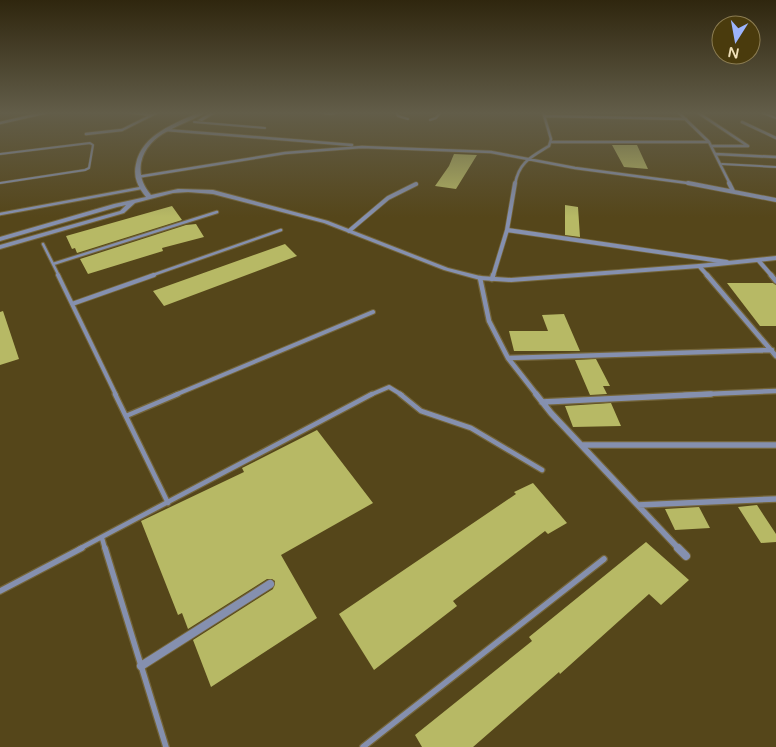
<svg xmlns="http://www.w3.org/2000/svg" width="776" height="747" font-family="'Varela Round',sans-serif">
<rect width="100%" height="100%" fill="#55461a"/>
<path fill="#b7b965" d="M612 145H637L648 169 624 167Z
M454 154 477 155 456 189 435 186 449 166Z
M565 205 578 207 580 237 565 235Z
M172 206 182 220 77 253 75 248 72 249 66 236Z
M196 224 204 237 162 248 163 251 88 274 80 259 186 225Z
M285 244 297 256 164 306 153 291Z
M727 283H773L776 285V326H760Z
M3 311 19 359 0 365V312Z
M564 314 580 351H514L509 331H548L542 315Z
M596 359 610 386H603L607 394 590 395 575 360Z
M611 403 621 426 573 427 565 406Z
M317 430 373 503 281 555 317 618 211 687 193 640 273 589 275 581 272 579H267L188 629 182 613 178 615 141 521 244 472 242 468Z
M533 483 567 523 548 534 545 531 453 601 457 606 374 670 339 614 516 494 514 492Z
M757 505 776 534V542L761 543 738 507Z
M699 507 710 528 675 530 665 509Z
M646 542 689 580 661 605 649 594 560 674 559 672 473 747H422L415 735 532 641 529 637Z"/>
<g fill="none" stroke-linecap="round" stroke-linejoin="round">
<g stroke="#74653a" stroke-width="3">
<path id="service-far4" d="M318 112 330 114 341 112
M396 112 398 116 408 119
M760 112 776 118
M430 120 436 118 441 112
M194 122 265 128
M0 154 90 143 93 145 89 168 85 170 0 183
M722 164 776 167"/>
</g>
<g stroke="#74653a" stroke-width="4.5">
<path id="service-far3" d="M0 214 141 188
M43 244 59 276
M53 264 217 212
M150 276 281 230"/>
</g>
<g stroke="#74653a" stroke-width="6">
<path id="service-far2" d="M58 275 116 395
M72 304 154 275
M175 395 373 312
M370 395 389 387 402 395"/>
</g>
<g stroke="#74653a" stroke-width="7">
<path id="service-far1" d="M115 394 168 503
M400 394 421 411 471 428 542 470
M126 416 178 394
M102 538 105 549
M79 549 372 394"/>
</g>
<g stroke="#74653a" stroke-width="8">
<path id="service" d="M105 548 166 747
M0 591 82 548
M363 747 604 559"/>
</g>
<g stroke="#74653a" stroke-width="4">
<path id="minor-far4" d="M128 112 152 115
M678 112 709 142 730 184
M697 112 748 146H711
M544 116 686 119
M742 122 776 138
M0 123 48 112
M166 130 352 145
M86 134 122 130 158 112
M551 142H709
M716 154 776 157
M137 177 285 153 362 147 491 152 575 168 695 184
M515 184C519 162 531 157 549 146L551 139 543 112"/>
</g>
<g stroke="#74653a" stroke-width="5.5">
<path id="minor-far3" d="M688 183 776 200
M729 183 733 191
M507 230 727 262
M349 231 388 198 416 184
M758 260 772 276
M699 266 708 276
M493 276 507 230 515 183"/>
</g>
<g stroke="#74653a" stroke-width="7">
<path id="minor-far2" d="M707 275 776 356
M771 275 776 281
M480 278 489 321 508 358 537 395
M492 279 493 275
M508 358 772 350
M684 395 776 391"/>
</g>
<g stroke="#74653a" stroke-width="8">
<path id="minor-far1" d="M536 394 551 413 679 549
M542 402 711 394
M582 445H776
M638 505 776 499"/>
</g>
<g stroke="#74653a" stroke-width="10">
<path id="minor" d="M678 548 686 556
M141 666 270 584"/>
</g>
<g stroke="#74653a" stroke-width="2">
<path id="tertiary" d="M200 112H206C183 127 148 131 141 163 139 175 143 186 151 195L178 189 213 190 328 221 448 268 480 276 511 278 699 264 776 256V260L699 268 511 282 480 280 444 270 324 223 213 194 188 192 173 193 135 203 124 213 0 249V245L120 211 126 205 117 207 0 241V237L114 204 146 197C138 187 133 177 136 164 142 134 176 123 200 112Z
M212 112H217L202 121 198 120Z"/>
</g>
<use href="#service-far4" stroke="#8590af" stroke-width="2"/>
<use href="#service-far3" stroke="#8590af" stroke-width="2.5"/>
<use href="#service-far2" stroke="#8590af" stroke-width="4"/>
<use href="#service-far1" stroke="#8590af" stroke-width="4.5"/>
<use href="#service" stroke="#8590af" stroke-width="5.5"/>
<use href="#minor-far4" stroke="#8590af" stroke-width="2.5"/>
<use href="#minor-far3" stroke="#8590af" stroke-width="4"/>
<use href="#minor-far2" stroke="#8590af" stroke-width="4.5"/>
<use href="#minor-far1" stroke="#8590af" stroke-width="5.5"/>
<use href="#minor" stroke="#8590af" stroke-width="8"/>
<use href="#tertiary" fill="#8590af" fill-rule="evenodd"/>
</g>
<linearGradient id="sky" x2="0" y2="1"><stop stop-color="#2f260e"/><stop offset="0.52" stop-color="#625d49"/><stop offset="1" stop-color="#625d49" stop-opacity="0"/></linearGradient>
<rect width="776" height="217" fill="url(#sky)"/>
<g transform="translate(736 40) rotate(191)"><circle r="24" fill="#4a3b0d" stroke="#8c7d52"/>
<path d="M0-4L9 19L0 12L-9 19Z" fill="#9cb4fd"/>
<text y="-8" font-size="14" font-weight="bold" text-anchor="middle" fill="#efe0b9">N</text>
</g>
</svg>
